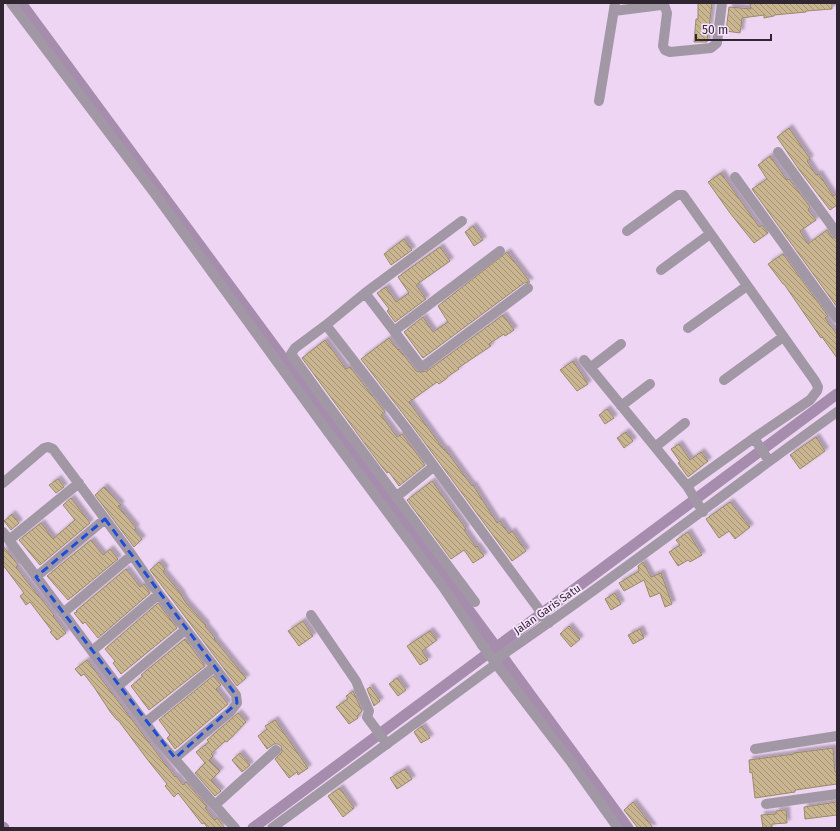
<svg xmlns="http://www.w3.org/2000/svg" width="840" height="831" font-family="'Fira Sans',sans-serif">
<defs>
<pattern id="building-back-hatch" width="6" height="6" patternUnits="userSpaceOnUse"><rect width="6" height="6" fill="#c9b590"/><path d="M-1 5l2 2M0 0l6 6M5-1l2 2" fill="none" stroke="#a49376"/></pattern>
<filter id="shadow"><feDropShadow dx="3.5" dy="-3.5" stdDeviation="1" flood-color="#0004"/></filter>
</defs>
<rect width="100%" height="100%" fill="#edd5f3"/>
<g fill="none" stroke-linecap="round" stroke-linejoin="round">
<path stroke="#a68dad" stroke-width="11" d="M21 3 499 651 510 667 628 828
M3 827 4 828
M253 828 837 394"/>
</g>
<path fill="url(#building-back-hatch)" stroke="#9b8a6a" filter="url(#shadow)" d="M698 3H712L707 42H694L696 19H698Z
M757 3H760V4L768 3H832V9L806 11V12L774 15V16L764 18V15L742 18 740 33 726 31 729 7 751 9 750 4Z
M789 128 810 159 807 161 816 175 819 174 833 196 837 194V205L830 210 800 171 777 137Z
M770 156 786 179 787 180 789 179 810 207 808 210 816 220 800 231 808 244 827 230 832 237 837 239V307L752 189 767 179 758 165Z
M721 173 759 227 762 225 768 233 754 243 730 213 708 182Z
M473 226 483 240 474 246 465 232Z
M404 239 412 250 391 265 384 254Z
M440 247 450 261 416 285 426 299 395 322 387 311 389 309 377 293 386 287 396 302 409 293 398 277Z
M507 252 530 282 524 283 423 358 404 332 423 317 433 332 448 322 438 306Z
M783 254 828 316 825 318 837 335V358L822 337 821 338 784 284H783L768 264Z
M503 315 514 330 505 336 504 334 489 344 491 346 458 368 459 369 447 377V378L439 384 437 382 409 402 444 450 445 449 472 486 473 485 497 523 500 521 509 534 512 531 526 551 512 561 411 424 361 359 389 338 398 350 399 349 416 371 420 372 427 371Z
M325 340 346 369 350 367 385 412 381 415 397 437 402 434 425 465 399 486 389 472 387 473 379 463 302 358Z
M573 361 588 384 577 391 560 370Z
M607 409 614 418 605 424 599 415Z
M626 432 633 441 624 448 617 438Z
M816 437 825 451 800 469 790 455Z
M679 444 690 460 701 452 708 461 688 477 678 463 680 462 671 449Z
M58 479 64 487 56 493 49 485Z
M432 481 466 529 464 530 476 547 477 546 484 556 473 563 464 550 451 559 407 500Z
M104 487 121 505 118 506 136 528 134 530 142 539 134 547 95 495Z
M71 498 90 523 40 565 19 540 41 523 53 539 75 520 63 505Z
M730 502 750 527 735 539 729 531 719 538 706 519Z
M12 514 19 523 11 530 4 521Z
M688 532 702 555 690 562 688 560 678 566 669 552 680 545 676 540Z
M91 540 103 555 110 549 118 559 68 600 47 576Z
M3 546 18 565 16 567 25 579 54 615 53 616 66 633 57 640 50 632 52 631 30 602 26 605 20 596 24 593 3 565Z
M159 562 165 569 163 572 182 595H181L186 603 206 625 205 626 215 638 214 639 246 678 237 686 150 570Z
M643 562 651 577 661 573 672 604 665 607 660 593 650 597 644 580 624 591 619 583 639 571 638 566Z
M126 569 140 587 144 584 150 593 98 638 85 622 83 624 74 613 77 612 76 611Z
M615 593 621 604 611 610 605 599Z
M158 603 177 628 121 674 113 663 115 661 105 649Z
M303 621 313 636 299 646 288 631Z
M569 626 580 639 571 647 560 634Z
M640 629 644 638 633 644 628 635Z
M430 631 437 640 422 651 428 660 420 665 407 646Z
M185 639 205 666 149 710 131 686 143 676 141 675Z
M87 660 175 777 176 776 183 785 186 782 207 806 205 808 215 820 217 818 225 828H206L207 827 204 823 202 824 178 793 174 797 165 786 167 784 147 759 118 720H117L111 713 94 687 84 674 81 676 75 669Z
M213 676 221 685 216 689 228 704 175 749 167 738 170 735 159 720Z
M397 678 406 690 398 696 389 684Z
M370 687 380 701 374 706 367 689Z
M353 691 362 711 357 716 358 718 349 724 336 707 348 699 346 696Z
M238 713 246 722 227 742 225 741 211 754 213 756 209 760 220 771 211 780 221 791 215 796 195 773 206 762 205 763 196 752 209 742 207 740Z
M275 720 308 768 298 775 297 772 289 778 275 759 282 752 281 746 278 744H274L267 749 258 736 267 729 265 726Z
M422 726 430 738 421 743 414 732Z
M833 748 835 772H837V784L795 790V792L755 798 752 772 750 773 749 760 794 754V753Z
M240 753 250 765 242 772 232 760Z
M405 769 412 779 397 789 390 778Z
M340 788 354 808 343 817 328 796Z
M633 802 645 817 653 828H638L634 823 624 810Z
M837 802V815L805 819 804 807Z
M786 810 787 823 772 824V827L763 828 761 815 776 814V811Z"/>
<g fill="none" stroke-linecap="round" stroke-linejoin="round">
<path stroke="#a298a5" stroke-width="10" d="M11 3 155 194 328 432 443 587 482 645
M614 11 661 5 665 7 667 13 663 46 665 50 670 52 711 48 717 43 722 3
M599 101 615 3
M778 152 837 233
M735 177 837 318
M462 221 365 293 326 325 295 348 291 354 322 397 475 602
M627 231 677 195H683L815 381 818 387 817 391 810 400 754 438 687 486
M661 270 710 234
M365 293 394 331 500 251
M326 325 406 428 549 623
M688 328 747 286
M394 331 419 364 421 366 425 365 528 288
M584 360 687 486 703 512
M590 368 621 344
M724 380 783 337
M621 406 650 384
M754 438 769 461
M655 447 685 423
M3 483 44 448 48 447 53 449 132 555 159 594 236 695 237 703 230 712 175 758
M396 497 433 467
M3 532 158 740 235 828
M9 540 79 483
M36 577 105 519
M63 613 132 555
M311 615 356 681 369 711 367 717 387 744
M92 651 159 594
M118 686 185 630
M145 723 214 667
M755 749 837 736
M766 804 837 794
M215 805 276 750
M618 828 571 762 496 664 499 657C614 579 724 493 837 412"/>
<path stroke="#a298a5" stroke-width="10" d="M272 828 496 664 482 645"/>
</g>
<path fill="none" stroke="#1d4ed8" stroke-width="3" stroke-dasharray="8 5" stroke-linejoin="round" d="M105 519 236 695 237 703 175 758 36 577Z"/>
<g text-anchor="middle" stroke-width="3.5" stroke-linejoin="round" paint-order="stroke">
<g font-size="11" fill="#2f2631" stroke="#f8e4fd">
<text transform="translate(547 609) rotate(-35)" y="4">Jalan Garis Satu</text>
</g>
</g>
<rect width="840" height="831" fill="none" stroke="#2f2631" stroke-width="8"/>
<path d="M696 34v6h75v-6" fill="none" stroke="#2f2631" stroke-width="2"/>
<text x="702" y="34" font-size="12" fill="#2f2631" stroke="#f8e4fd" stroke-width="3" paint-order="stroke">50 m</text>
</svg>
